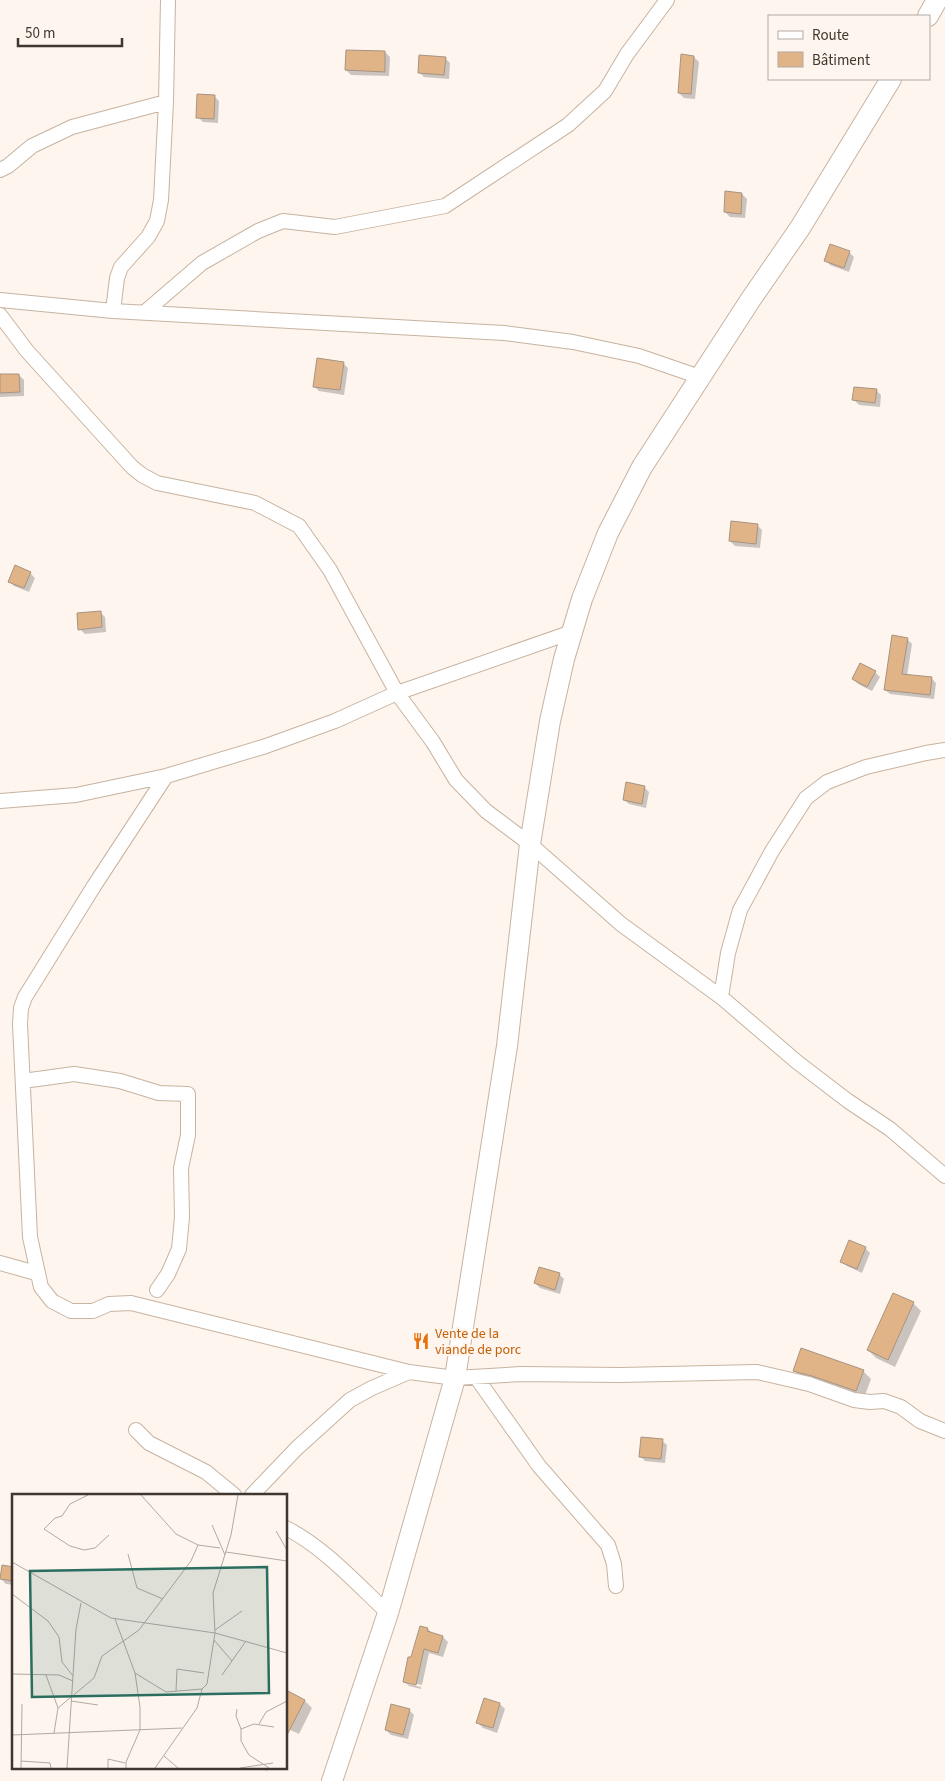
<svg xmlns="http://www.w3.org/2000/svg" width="945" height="1781" font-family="'Source Sans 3',sans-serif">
<rect width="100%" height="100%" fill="#fef5ee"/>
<path fill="#0003" d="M385 52 390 57 389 76 351 75 346 70Z
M694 57 699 62 695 99 684 98 679 93Z
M445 58 450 63 449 79 424 77 419 72Z
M214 96 219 101 218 123 203 122 198 117Z
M742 194 747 199 745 218 730 217 725 212Z
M849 252 854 257 849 272 830 265 826 260Z
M343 363 348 368 344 395 319 391 314 386Z
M19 375 24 380V396L0 397V376Z
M876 390 881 395 880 407 859 405 854 400Z
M757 525 762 530 760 548 735 546 730 541Z
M30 573 35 578 29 592 14 586 9 581Z
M100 612 105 617 106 632 85 634 80 629Z
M907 639 912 644 907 676 931 678 936 683 934 699 890 694 885 690Z
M875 672 880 677 872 691 858 684 853 679Z
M644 787 649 792 646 808 629 804 624 800Z
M865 1248 870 1253 862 1273 847 1266 842 1262Z
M559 1274 564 1279 560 1294 540 1288 535 1283Z
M913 1303 921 1311 895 1367 876 1358 868 1350Z
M795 1371H863L871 1379 864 1398 803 1379Z
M662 1441 667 1445 665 1463 645 1461 640 1456Z
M14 1568V1585L6 1584 1 1579Z
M428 1629 433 1634 443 1637 448 1642 443 1657 429 1653 422 1685 408 1682V1684L421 1687V1689L409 1686 404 1681 412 1659Z
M286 1691 305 1701 312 1708 299 1734 286 1728Z
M485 1700 500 1704 505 1709 497 1733 483 1728 478 1723Z
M409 1710 414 1715 408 1739 391 1735 386 1730Z
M260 1767H270L267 1771Z"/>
<path fill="#e1b488" stroke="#a79381" d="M346 50 385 51V72L345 70Z
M681 54 694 56 691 94 678 93Z
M419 55 446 57 444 75 418 73Z
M197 94 215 95 214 119 196 118Z
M725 191 742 193 741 214 724 212Z
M830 244 850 251 844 268 824 261Z
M317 358 344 362 340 390 313 387Z
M0 374H19L20 392 0 393Z
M854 387 877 389 875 403 852 400Z
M731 521 758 524 756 544 729 541Z
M15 565 31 572 24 588 8 582Z
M101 611 102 627 78 630 77 613Z
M892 635 908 638 902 674 932 677 930 695 884 690Z
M860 663 876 671 867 687 852 679Z
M626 782 645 786 642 804 623 800Z
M849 1240 866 1247 857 1269 840 1262Z
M539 1267 560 1273 555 1290 534 1283Z
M893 1293 914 1302 888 1360 867 1350Z
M801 1348 864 1370 856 1391 812 1376 793 1371Z
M641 1437 663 1439 661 1459 639 1457Z
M2 1565 14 1567V1581L0 1579Z
M420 1626 428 1628 427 1631 443 1636 438 1653 424 1649 416 1685 403 1682 408 1657H411Z
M286 1690 305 1700 286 1737Z
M484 1698 500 1703 493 1728 476 1723Z
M391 1704 410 1709 403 1735 385 1730Z"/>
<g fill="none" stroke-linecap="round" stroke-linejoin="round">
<g stroke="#c7b3a0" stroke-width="16">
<path id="minor" d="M0 170 8 166 32 146 72 127 166 102
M0 300 113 311 504 333 573 342 639 356 700 377
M113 311 117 278 121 267 148 237 157 221 161 200 166 102 168 0
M145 312 202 263 258 231 283 221 335 227 445 206 568 125 605 91 627 54 667 0
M0 315 27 351 132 467 142 475 157 483 255 503 299 526 330 570 397 693 433 742 456 780 486 811 530 844 621 924 721 997 797 1062 848 1101 890 1129 945 1176
M166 776 94 886 25 997 21 1008 20 1024 30 1237 41 1287 52 1301 71 1311H93L109 1304 131 1303 409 1372 455 1378 521 1374 620 1375 757 1372 809 1384 854 1400 870 1402 884 1401 901 1407 920 1421 945 1431
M0 801 76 795 166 776 266 746 335 721 397 693 572 632
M721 997 728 953 740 910 772 851 806 798 827 782 866 767 926 753 945 750
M23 1081 74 1074 120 1081 159 1093 188 1094V1135L181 1168 182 1217 179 1249 168 1274 157 1290
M0 1263 36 1273
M476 1377 539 1466 608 1545 614 1564 616 1586
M136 1430 149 1443 206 1472 234 1495
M252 1495 297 1448 350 1400 372 1388 409 1372
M286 1528C325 1548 357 1584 388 1613"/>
</g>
<g stroke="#c7b3a0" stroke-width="22">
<path id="secondary" d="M928 16 937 0
M332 1781 388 1613 455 1378 507 1046 530 844 550 721 564 659 582 599 608 533 642 467 751 299 800 228 891 79"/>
</g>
<use href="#minor" stroke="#fff" stroke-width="14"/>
<use href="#secondary" stroke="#fff" stroke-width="20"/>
</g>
<defs>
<g id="restaurant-bare" transform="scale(1.35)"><path d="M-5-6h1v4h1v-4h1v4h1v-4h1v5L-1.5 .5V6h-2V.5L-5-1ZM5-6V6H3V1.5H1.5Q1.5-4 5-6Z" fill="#e8710a" stroke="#fef5ee" stroke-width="2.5" paint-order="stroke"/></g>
</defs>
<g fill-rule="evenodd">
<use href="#restaurant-bare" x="421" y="1341"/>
</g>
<g text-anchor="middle" stroke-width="4.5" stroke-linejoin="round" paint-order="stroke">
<g font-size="14" fill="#c56008" stroke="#fef5ee" text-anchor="start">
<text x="435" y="1338">Vente de la<tspan x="435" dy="16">viande de porc</tspan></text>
</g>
</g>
<g transform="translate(12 1494)">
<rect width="275" height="275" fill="#fef5ee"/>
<path fill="none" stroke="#b2a9a2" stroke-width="1" d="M76 1 58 10 50 22 43 24 32 35 58 52 72 56 83 54 97 41M129 1 164 40 186 51 208 54M200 31 213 61M264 37 275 56M214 58 275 67M116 60 125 94 151 105M0 68 99 124 203 139 275 159M0 100 36 127 47 143 50 168 61 182M103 125 123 179 128 213V236L114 268V274M203 136 230 117M202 146 220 167M123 179 154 198 190 195M0 180 47 181 61 187M34 181 46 214M210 181 234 147M164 197 165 175 192 179M59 207 86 211M225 215 224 222 229 235M247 230 254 218 275 207M42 239 46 214 82 184 90 162 127 136 179 67 186 51M0 241 170 234M152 262 166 274M9 267 38 269 39 274M9 274 10 210M55 274 64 135 69 109M96 274V265L113 269M143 274 185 214 190 195 195 190 203 139 201 99 219 41 226 1M228 274 261 269M257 274 237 261 229 247V235L242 230 262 233"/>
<path fill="#2b6e60" fill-opacity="0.15" stroke="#2b6e60" stroke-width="2.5" d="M255 73 257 199 20 203 18 77Z"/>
<rect width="275" height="275" fill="none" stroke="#3f372f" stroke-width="2.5"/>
</g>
<rect x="768" y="15" width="162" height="65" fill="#fef5ee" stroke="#b2a9a2"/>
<rect x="778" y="31" width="25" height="8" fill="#ffffff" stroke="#b2a9a2"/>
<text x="812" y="40" font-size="15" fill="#3f372f">Route</text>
<rect x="778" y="52" width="25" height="15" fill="#e1b488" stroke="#b2a9a2"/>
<text x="812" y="65" font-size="15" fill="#3f372f">Bâtiment</text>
<path d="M18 38v8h104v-8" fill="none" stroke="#3f372f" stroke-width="2.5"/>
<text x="25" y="38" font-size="15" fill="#3f372f" stroke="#fef5ee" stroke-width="4" paint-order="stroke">50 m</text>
</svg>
